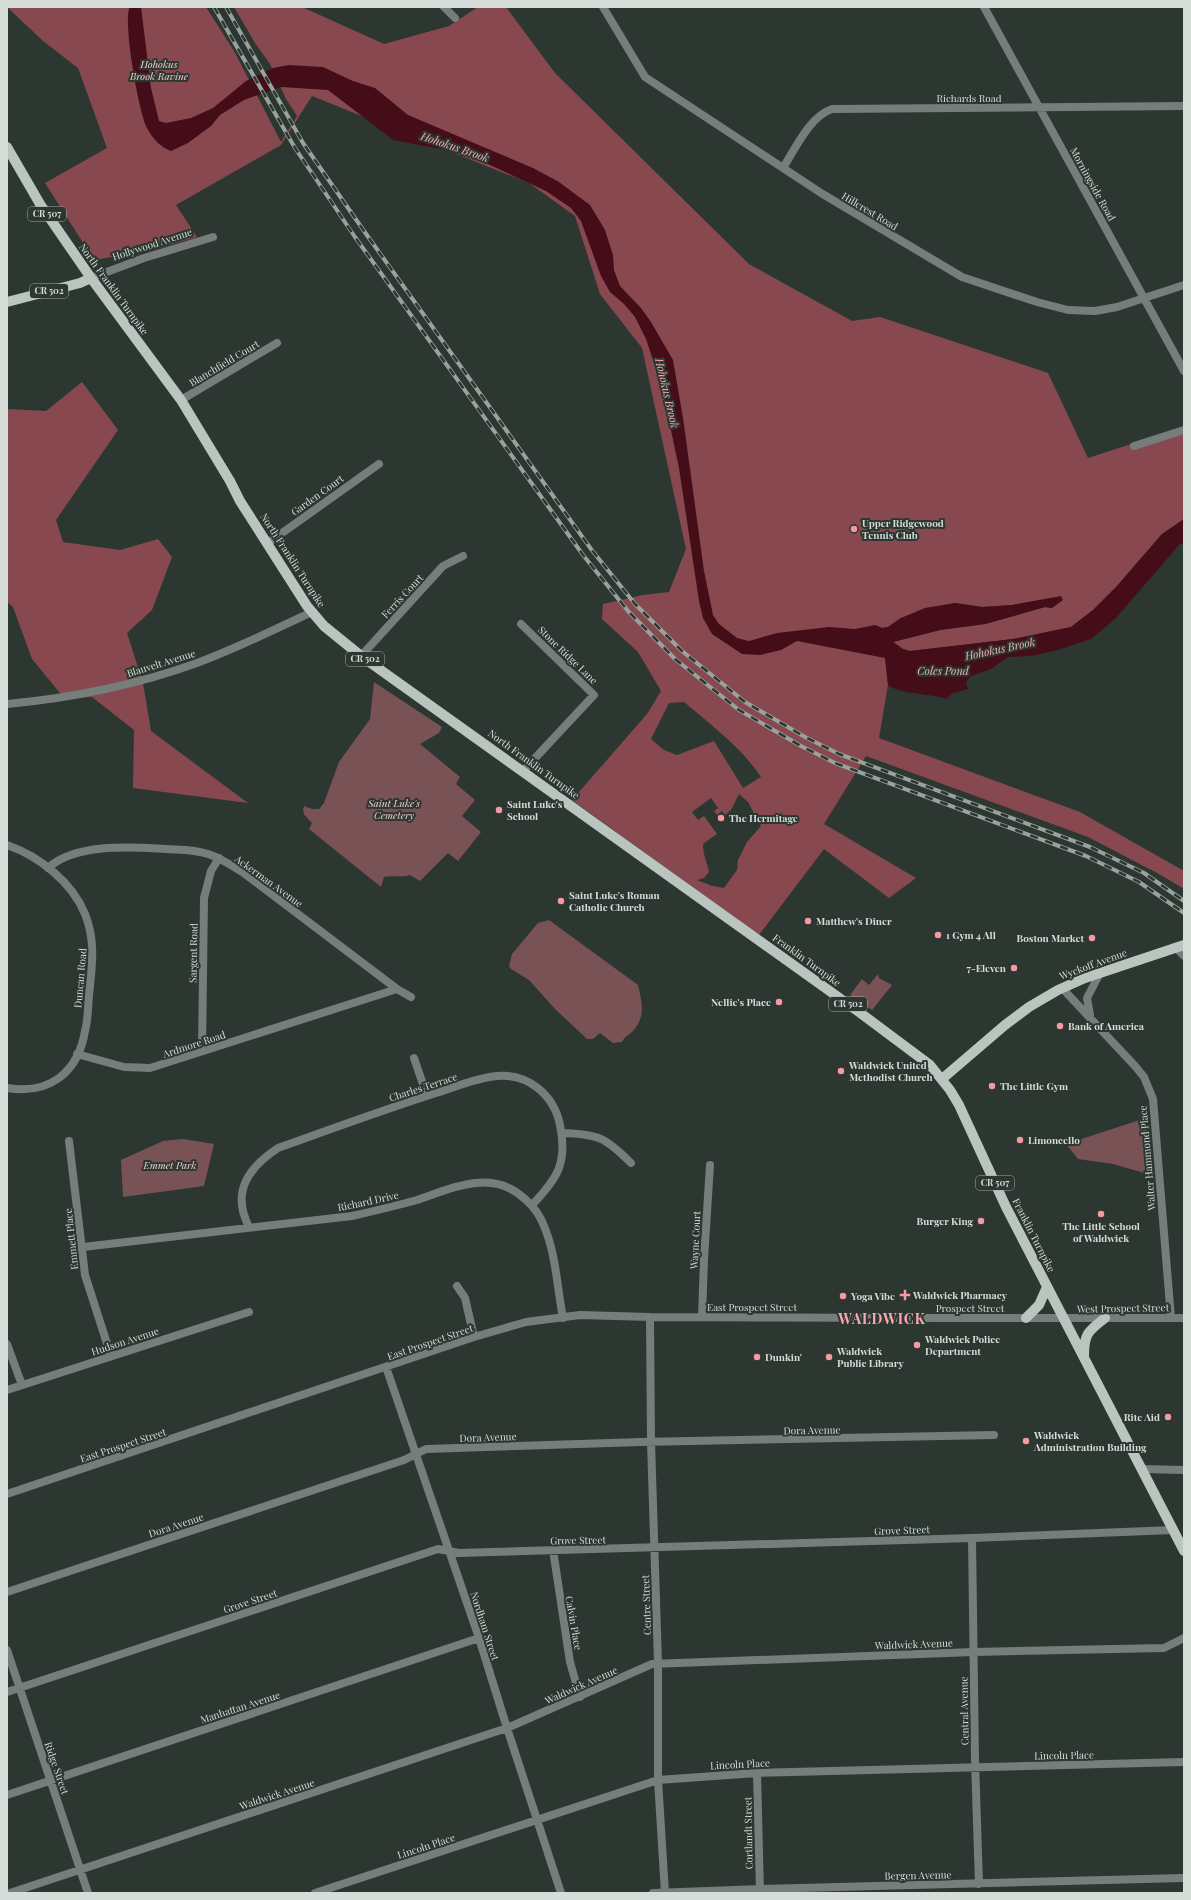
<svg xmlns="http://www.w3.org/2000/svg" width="1191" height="1900" font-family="'Playfair Display',serif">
<rect width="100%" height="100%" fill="#2c3731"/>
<path fill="#795255" d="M374 682 442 727 439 733 420 744 460 777 456 784 475 800 462 816 481 832 458 861 448 853 420 881 410 875C401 878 393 875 384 877L381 887 309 829 312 823C307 817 301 815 304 806L312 809H319L324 803 339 762 370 719Z
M549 920 638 985C642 1003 646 1016 633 1031 629 1035 625 1036 622 1042L613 1043 600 1033 593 1039H587L555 1009 529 980 511 969 509 966 512 954 538 923Z
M878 974 879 978 892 985 872 1010 850 995 862 979 869 985Z
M1149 1117 1151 1175 1113 1164 1078 1159 1066 1144Z
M183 1139 214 1144 204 1186 123 1197 121 1160 163 1141Z"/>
<path fill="#87494f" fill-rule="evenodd" d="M7 7H206L234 51 281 142 297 116 286 99 270 64 255 43 234 7H302L384 44 449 26 478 7H506L555 73 749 264 852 321 880 317 1048 373 1088 458 1184 427V519L1162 534 1117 586 1093 610 1071 627 1013 639 910 651 903 649 893 642 940 630 985 624 1045 607 1052 608V598L1012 605 982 607 955 603 901 618 888 627 882 628 876 625 884 648 888 685 879 738 1080 812 1184 871V889L1159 874 1088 837 866 756 824 824 916 878 889 898 824 849 759 935 572 800 647 714 661 691 638 652 602 619 603 604 643 595 669 592 686 549 642 348 600 294 575 216 529 183 312 96 281 145 176 205 197 237 149 251 94 260 45 183 107 148 78 68 43 41ZM684 702C711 725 741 747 761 777L743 788 714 741 677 755 664 750 651 739 669 703ZM739 794 748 802 761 826 747 842 738 860 737 870 724 888 712 886 697 880 704 878 709 872C707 862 703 855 703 844L717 834 704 816 698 820 692 812 711 798 718 808 714 811 717 815 722 811 725 815 731 810Z
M82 382 118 430 56 520 63 542 120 550 158 539 172 557 152 610 127 633 143 683 151 731 248 803 133 788 134 730 92 697 64 698 32 659 13 607 7 602V409L46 411Z"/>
<path fill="#450d18" d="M130 7H141L151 88 159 121 166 123 191 118 213 108 246 81 273 68 289 65 323 67 353 81 375 88 408 115 533 168 559 182 590 205 605 230 613 255 614 270 620 286 641 308 651 322 673 360 683 418 704 571 713 615 719 624 737 638 749 641 777 633 829 627 855 629 875 625 882 628 888 627 901 618 925 608 955 603 982 607 1012 605 1061 596 1063 600 1052 608 1045 607 985 624 940 630 893 642 903 649 910 651 1013 639 1071 627 1093 610 1117 586 1162 534 1184 519V542L1179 545 1116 618 1091 639 1058 650 1031 656 1008 657 991 669 971 676 966 682 968 689 953 693 946 699C929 693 902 695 888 685L885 658 797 641 781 650 760 655 742 654 712 634 703 618 699 601 679 468 662 388 655 366 646 339 635 317 624 304 610 292 601 276 581 221 571 208 546 191 477 159 446 150 393 140 328 90 281 87 244 100 220 115 211 126 188 143 171 151C160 147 153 139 147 128 139 113 122 19 130 7Z"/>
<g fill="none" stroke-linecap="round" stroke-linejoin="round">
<path stroke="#777d7a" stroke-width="8" d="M444 7 455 18
M603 7 645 77 821 193 962 277 1037 302 1068 310 1095 311 1117 307 1184 285
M984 7 1184 371
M783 168C795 149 810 116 832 109L1184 106
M91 278 144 258 213 237
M181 400 277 343
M1134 446 1184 430
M268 543 379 464
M521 624 594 695 523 771
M361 656 443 566 463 556
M7 704C72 698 136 685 197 663 237 648 274 630 312 612
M7 845C39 856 72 882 85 914 96 941 92 967 89 995 88 1007 88 1020 85 1031 78 1073 49 1095 7 1088
M48 868C75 843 131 847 165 849 180 850 193 849 208 854 221 858 233 866 245 874L397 989 411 997
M1175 947 1184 956
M1062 988 1135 1066 1144 1077 1153 1099 1171 1318
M1090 1015 1087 998 1100 973
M202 1051 204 898 211 871 219 858
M77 1054 124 1067 150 1068 397 989
M414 1058 427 1096
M562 1133C598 1134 605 1137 631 1163
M69 1141 85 1275 111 1356
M249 1227C231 1192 248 1168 278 1148 331 1129 383 1110 436 1093 455 1087 476 1078 497 1076 528 1073 554 1095 560 1125 568 1163 557 1179 532 1205
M83 1247 352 1216C374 1211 396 1206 417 1200 453 1188 492 1168 525 1199 533 1206 540 1215 544 1226 556 1254 557 1287 563 1318
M457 1286 465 1298 474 1337
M650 1317 651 1442 658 1663V1780L665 1893
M702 1317 704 1259 710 1165
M7 1344 22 1385
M386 1367 479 1638 507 1728 561 1893
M7 1390 249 1312
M1142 1469 1184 1470
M7 1494 474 1337 526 1322 580 1315 650 1317 945 1318H1184
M972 1538 975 1760 979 1884
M553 1550 570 1662 580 1697
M7 1592 404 1460 426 1449 641 1442 994 1435
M7 1650 88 1893
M7 1692 438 1549 459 1553 972 1538 1173 1530
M757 1773 760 1892
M7 1795 479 1638
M10 1893 507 1728 652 1664 973 1652 1164 1648 1184 1638
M315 1893 658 1780 757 1773 1184 1762
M653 1893 760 1889 1184 1878"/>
<path stroke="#b9c5be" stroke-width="10" d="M7 147 40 204 91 278 181 400 230 481 240 501 307 606 324 626 361 656 859 1012 930 1065 950 1090 959 1105 1006 1207 1184 1551
M7 302 80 283 91 278
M942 1079 1005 1025 1029 1007 1058 990 1085 978 1184 945
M1026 1318 1039 1305 1047 1287
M1084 1356C1084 1334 1088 1331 1105 1318"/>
<g stroke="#9aa29e" stroke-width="4">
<path id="rail" d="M214 7 295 148 355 237 583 555 628 611 675 659 739 710 801 746 835 763 1086 856 1139 882 1184 913
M226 7 303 143 364 231 591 549 635 604 682 651 745 702 805 737 839 754 1090 847 1144 873 1184 901"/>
</g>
<use href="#rail" stroke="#2c3731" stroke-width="2.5" stroke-dasharray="8" stroke-linecap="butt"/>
</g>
<g fill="#f49aa2" stroke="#2c3731" stroke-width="1.5">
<circle cx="854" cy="529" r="4"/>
<circle cx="499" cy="810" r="4"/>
<circle cx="721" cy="818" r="4"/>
<circle cx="561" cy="901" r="4"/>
<circle cx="808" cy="921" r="4"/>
<circle cx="938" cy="935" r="4"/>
<circle cx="1092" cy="938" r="4"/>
<circle cx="1014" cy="968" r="4"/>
<circle cx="779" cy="1002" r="4"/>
<circle cx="1060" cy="1026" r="4"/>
<circle cx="841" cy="1071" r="4"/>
<circle cx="992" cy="1086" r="4"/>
<circle cx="1020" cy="1140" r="4"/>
<circle cx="1101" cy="1214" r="4"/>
<circle cx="981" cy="1221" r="4"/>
<path d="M903 1289h4v4h4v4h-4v4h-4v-4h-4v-4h4z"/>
<circle cx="843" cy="1296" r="4"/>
<circle cx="917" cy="1345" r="4"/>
<circle cx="757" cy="1357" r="4"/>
<circle cx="829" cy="1357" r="4"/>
<circle cx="1168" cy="1417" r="4"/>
<circle cx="1026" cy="1441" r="4"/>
</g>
<g text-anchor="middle" stroke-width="4" stroke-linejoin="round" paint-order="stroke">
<g fill="#2c3731" stroke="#a3aba7" stroke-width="1">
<rect x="28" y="207" width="38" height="14" rx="3"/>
<rect x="30" y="284" width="38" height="14" rx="3"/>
<rect x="346" y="652" width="38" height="14" rx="3"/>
<rect x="829" y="997" width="38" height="14" rx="3"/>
<rect x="976" y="1176" width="38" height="14" rx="3"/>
</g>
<g font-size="9" font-weight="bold" fill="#d6ddd9">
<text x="47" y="217">CR 507</text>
<text x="49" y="294">CR 502</text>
<text x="365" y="662">CR 502</text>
<text x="848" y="1007">CR 502</text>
<text x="995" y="1186">CR 507</text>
</g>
<g font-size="10" font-style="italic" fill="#f6ced0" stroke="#2c3731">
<text x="159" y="68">Hohokus<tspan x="159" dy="12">Brook Ravine</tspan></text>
<text x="394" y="807">Saint Luke's<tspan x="394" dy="12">Cemetery</tspan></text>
<text x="170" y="1169">Emmet Park</text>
</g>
<g font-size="10" fill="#d6ddd9" stroke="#2c3731">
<text x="969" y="102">Richards Road</text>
<text transform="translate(1093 184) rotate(61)" y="4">Morningside Road</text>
<text transform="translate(870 211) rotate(31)" y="4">Hillcrest Road</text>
<text transform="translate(152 244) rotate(-18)" y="4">Hollywood Avenue</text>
<text transform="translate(114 289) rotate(54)" y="4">North Franklin Turnpike</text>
<text transform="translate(224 363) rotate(-31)" y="4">Blanchfield Court</text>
<text transform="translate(317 495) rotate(-36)" y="4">Garden Court</text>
<text transform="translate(293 560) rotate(57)" y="4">North Franklin Turnpike</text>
<text transform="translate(402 596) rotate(-47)" y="4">Ferris Court</text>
<text transform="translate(568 655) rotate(44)" y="4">Stone Ridge Lane</text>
<text transform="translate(161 663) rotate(-17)" y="4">Blauvelt Avenue</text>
<text transform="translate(534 764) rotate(36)" y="4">North Franklin Turnpike</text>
<text transform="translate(269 881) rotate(36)" y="4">Ackerman Avenue</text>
<text transform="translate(193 953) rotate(-89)" y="4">Sargent Road</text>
<text transform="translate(807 960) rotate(36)" y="4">Franklin Turnpike</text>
<text transform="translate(1093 964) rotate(-20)" y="4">Wyckoff Avenue</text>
<text transform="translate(80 978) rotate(-85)" y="4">Duncan Road</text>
<text transform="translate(194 1044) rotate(-18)" y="4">Ardmore Road</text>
<text transform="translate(423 1087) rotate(-18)" y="4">Charles Terrace</text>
<text transform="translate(1147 1158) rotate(-95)" y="4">Walter Hammond Place</text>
<text transform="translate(368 1201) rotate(-12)" y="4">Richard Drive</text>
<text transform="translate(1034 1235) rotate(63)" y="4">Franklin Turnpike</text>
<text transform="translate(71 1239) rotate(-96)" y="4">Emmett Place</text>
<text transform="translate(695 1240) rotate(-87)" y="4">Wayne Court</text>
<text x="752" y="1311">East Prospect Street</text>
<text x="970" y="1312">Prospect Street</text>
<text transform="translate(1123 1308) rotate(-1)" y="4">West Prospect Street</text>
<text transform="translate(125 1341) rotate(-18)" y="4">Hudson Avenue</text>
<text transform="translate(430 1342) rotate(-19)" y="4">East Prospect Street</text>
<text transform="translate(812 1430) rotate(-1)" y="4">Dora Avenue</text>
<text transform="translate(488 1437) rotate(-2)" y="4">Dora Avenue</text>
<text transform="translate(123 1445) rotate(-18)" y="4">East Prospect Street</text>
<text transform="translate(176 1525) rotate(-18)" y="4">Dora Avenue</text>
<text transform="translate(902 1530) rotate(-2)" y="4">Grove Street</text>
<text transform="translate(578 1540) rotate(-1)" y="4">Grove Street</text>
<text transform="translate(250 1601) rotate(-18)" y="4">Grove Street</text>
<text transform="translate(646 1605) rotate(-92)" y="4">Centre Street</text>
<text transform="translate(574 1623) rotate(80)" y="4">Calvin Place</text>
<text transform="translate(485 1626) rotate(72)" y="4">Nordham Street</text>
<text transform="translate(914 1644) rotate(-2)" y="4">Waldwick Avenue</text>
<text transform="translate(581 1685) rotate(-24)" y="4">Waldwick Avenue</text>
<text transform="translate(240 1707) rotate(-18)" y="4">Manhattan Avenue</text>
<text transform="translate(964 1711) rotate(-91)" y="4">Central Avenue</text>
<text transform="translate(1064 1755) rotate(-1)" y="4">Lincoln Place</text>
<text transform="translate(740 1764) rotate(-3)" y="4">Lincoln Place</text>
<text transform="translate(57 1768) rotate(71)" y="4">Ridge Street</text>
<text transform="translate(277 1794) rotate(-18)" y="4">Waldwick Avenue</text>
<text transform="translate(748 1833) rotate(-91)" y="4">Cortlandt Street</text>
<text transform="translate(426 1846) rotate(-18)" y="4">Lincoln Place</text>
<text transform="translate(918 1875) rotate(-1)" y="4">Bergen Avenue</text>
</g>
<g font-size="10" font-weight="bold" fill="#d6ddd9" stroke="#2c3731" text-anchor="start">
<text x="862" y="527">Upper Ridgewood<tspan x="862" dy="12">Tennis Club</tspan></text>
<text x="507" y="808">Saint Luke's<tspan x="507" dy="12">School</tspan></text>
<text x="729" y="822">The Hermitage</text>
<text x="569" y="899">Saint Luke's Roman<tspan x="569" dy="12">Catholic Church</tspan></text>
<text x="816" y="925">Matthew's Diner</text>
<text x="946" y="939">1 Gym 4 All</text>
<text x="1084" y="942" text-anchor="end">Boston Market</text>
<text x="1006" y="972" text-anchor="end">7-Eleven</text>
<text x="771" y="1006" text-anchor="end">Nellie's Place</text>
<text x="1068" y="1030">Bank of America</text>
<text x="849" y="1069">Waldwick United<tspan x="849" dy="12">Methodist Church</tspan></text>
<text x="1000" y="1090">The Little Gym</text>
<text x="1028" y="1144">Limoncello</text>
<text x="973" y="1225" text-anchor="end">Burger King</text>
<text x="1101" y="1230" text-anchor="middle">The Little School<tspan x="1101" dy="12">of Waldwick</tspan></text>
<text x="913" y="1299">Waldwick Pharmacy</text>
<text x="851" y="1300">Yoga Vibe</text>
<text x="925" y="1343">Waldwick Police<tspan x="925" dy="12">Department</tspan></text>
<text x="837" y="1355">Waldwick<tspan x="837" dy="12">Public Library</tspan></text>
<text x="765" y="1361">Dunkin'</text>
<text x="1160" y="1421" text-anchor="end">Rite Aid</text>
<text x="1034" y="1439">Waldwick<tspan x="1034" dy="12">Administration Building</tspan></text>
</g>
<g font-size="11" font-style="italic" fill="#fbadb3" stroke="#2c3731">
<text transform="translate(455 147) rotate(19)" y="4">Hohokus Brook</text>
<text transform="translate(667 393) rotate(77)" y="4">Hohokus Brook</text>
<text transform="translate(1000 649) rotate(-12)" y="4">Hohokus Brook</text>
<text x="943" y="675">Coles Pond</text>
</g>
<g font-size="14" font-weight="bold" letter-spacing="1" fill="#faa6ad" stroke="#2c3731">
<text x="882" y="1324">WALDWICK</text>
</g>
</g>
<rect width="1191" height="1900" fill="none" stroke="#d6ddd9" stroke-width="16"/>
</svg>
